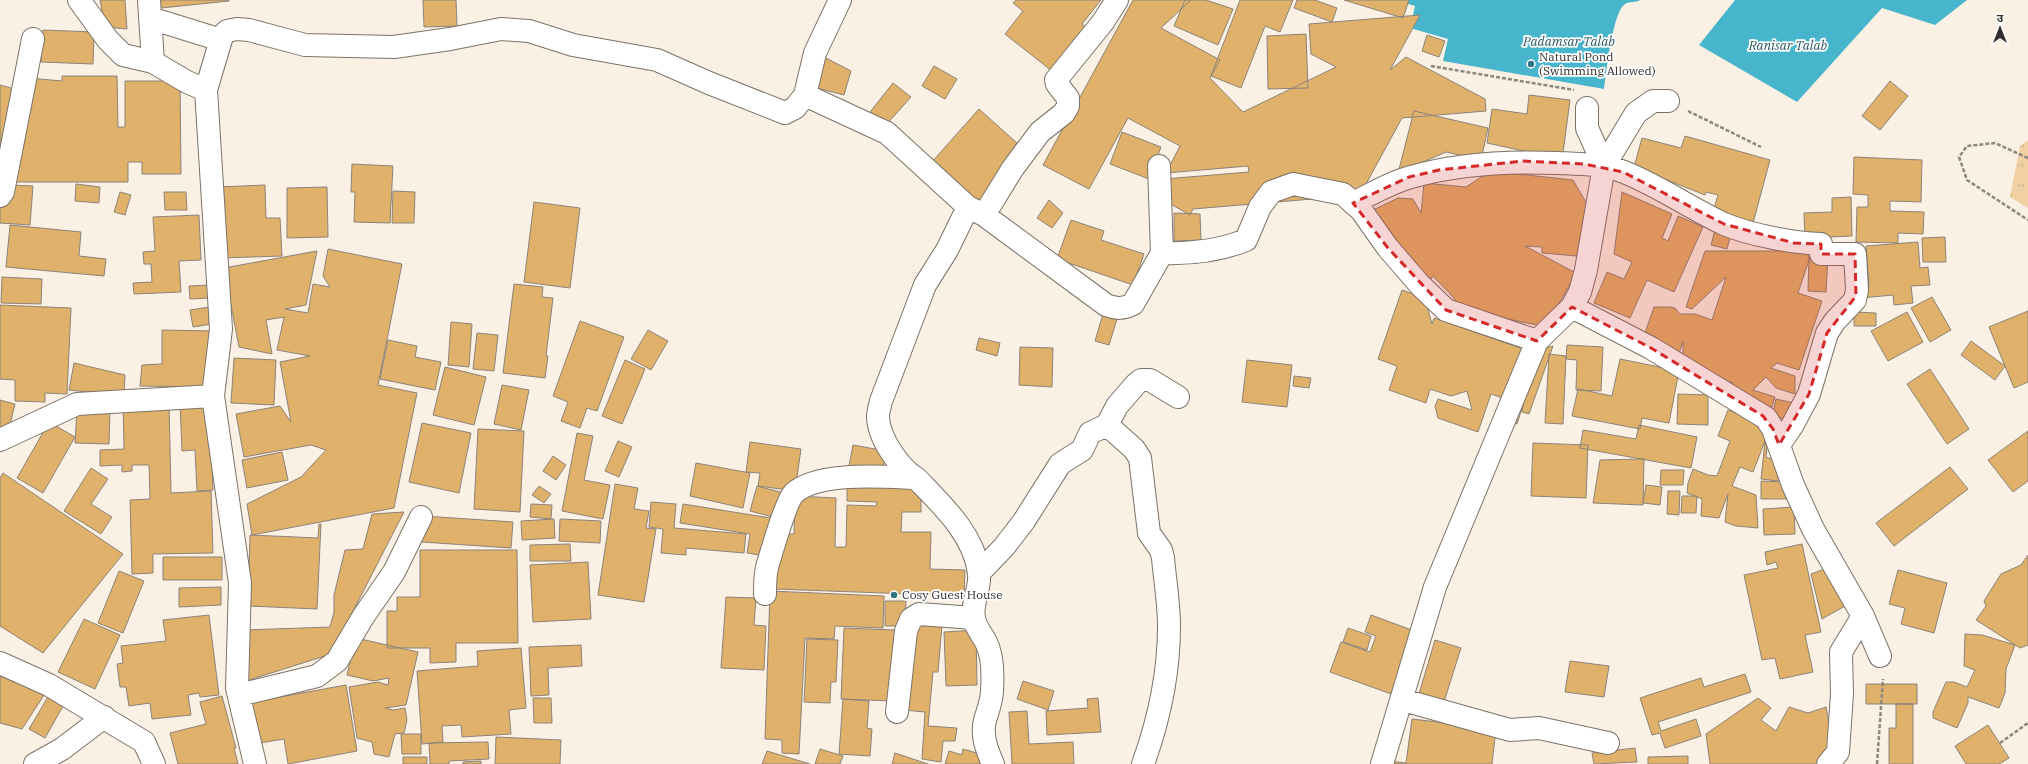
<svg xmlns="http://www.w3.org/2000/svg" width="2028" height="764" font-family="'IBM Plex Serif','Noto Sans Devanagari',serif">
<defs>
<pattern id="park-tufts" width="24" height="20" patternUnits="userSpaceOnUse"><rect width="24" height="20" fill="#f1d1a4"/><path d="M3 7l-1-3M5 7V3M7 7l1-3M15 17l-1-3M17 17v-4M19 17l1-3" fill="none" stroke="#cfb48d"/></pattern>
</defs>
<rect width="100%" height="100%" fill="#faf0e4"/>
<path fill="url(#park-tufts)" d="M2028 140V208L2010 197 2020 146Z"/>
<path fill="#47b5cc" d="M1394 0H1640C1636 3 1630 1 1625 4 1613 11 1606 73 1604 89L1443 61 1448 39 1410 28 1415 6Z
M1735 0H1967L1935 25 1882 8 1797 102 1699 45Z"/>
<path fill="#e0b16b" stroke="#8c8378" d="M100 0H125L127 29 105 27Z
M160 0H229V1L161 8Z
M423 0H456L457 26 424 27Z
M1016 0H1101L1082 24 1091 31 1057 75 1005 34 1023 11 1013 3Z
M1133 0H1191L1161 28 1220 60 1210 78 1243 112 1336 67 1311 54 1309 24 1420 15 1390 70 1406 57 1485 99 1486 111 1402 118 1360 195 1193 209 1190 215 1167 202 1164 179 1249 172 1248 166 1166 173 1180 146 1128 118 1089 189 1043 165Z
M1185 0H1206L1233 9 1218 45 1174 26Z
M1240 0H1293L1280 32 1265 26 1241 88 1211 76Z
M1297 0H1315L1337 8 1332 22 1294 8Z
M1344 0H1409L1403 18Z
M43 30 94 32 93 64 41 62Z
M1306 34 1308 88 1268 89 1267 36Z
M1427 35 1445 41 1439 57 1422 51Z
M824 57 851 71 844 95 813 87Z
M934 66 957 79 945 99 922 86Z
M62 76H117L118 127H125V81H180L181 174H142V162H128V182H13L29 78 62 81Z
M1890 81 1908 96 1880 130 1862 116Z
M893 83 911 97 886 125 870 112Z
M0 85 22 91 0 173Z
M1529 95 1570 100 1563 153 1528 152 1487 143 1492 109 1527 114Z
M979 109 1017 143 981 204 931 163Z
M1414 111 1488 128 1481 160 1446 152 1398 173Z
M1122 132 1161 147 1149 179 1110 164Z
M1685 136 1770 160 1753 223 1713 212 1718 195 1706 192 1705 195 1634 167 1642 138 1681 148Z
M1854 157 1922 160 1921 202 1890 201V211L1924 212 1923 234 1898 233V243L1856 242 1857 207H1868V195L1853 194Z
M352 164 393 166 390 223 354 222 355 192H351Z
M1490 171 1573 180 1587 204 1583 246 1577 256 1542 253V247L1525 246 1576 273 1557 307 1537 325 1460 309 1453 297 1433 276 1429 282 1371 211 1398 198 1413 199 1421 213 1424 183 1466 187Z
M76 184 100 187 99 203 75 201Z
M10 185 33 186 30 225 0 223V203H9Z
M265 185 266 218H280L282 256 220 258 218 187Z
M327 187 328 237 287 238V188Z
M393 191 415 192 414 223H392Z
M120 192 131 195 125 215 114 212Z
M164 192H186L187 210H165Z
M1622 192 1672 214 1662 238 1668 241 1678 216 1703 227 1674 292 1647 280 1630 318 1594 303 1607 272 1624 279 1632 262 1614 254Z
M1851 197 1852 236 1805 238 1804 213 1832 212V198Z
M1049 200 1063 213 1052 228 1037 218Z
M534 202 580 208 570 288 524 282Z
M1174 213 1200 214 1201 240 1174 241Z
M199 215 201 260 179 261 181 292 134 294 133 283 152 282 151 264H144L143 252 155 251 153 217Z
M1071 220 1104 231 1101 240 1144 254 1133 285 1057 259Z
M10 225 81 232 79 256 106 259 104 276 6 267Z
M1715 230 1731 234 1727 249 1711 245Z
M1945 237 1946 262H1923L1922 238Z
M1918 242 1920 268 1928 267 1930 285 1911 286 1913 303 1894 305 1893 295 1861 298 1860 287 1869 286 1866 246Z
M328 249 402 264 378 385 417 393 394 508 252 535 247 504 301 477 326 450 311 445 244 457 236 414 280 406 291 422 280 362 310 356 277 350 284 317 266 320 272 354 239 347 224 268 317 251 306 305 285 309 308 313 313 284 330 287 323 276Z
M1705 251H1812L1798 293 1822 301 1799 370 1777 363 1771 368 1795 376V394L1776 388 1766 377 1753 390 1775 397 1770 413 1728 399 1733 383 1683 366V341L1677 360 1640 347 1654 307H1670L1675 308 1680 314H1695L1712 320 1726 277 1692 309 1686 307Z
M1809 256 1828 257 1826 292 1808 291Z
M2 277 42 279 41 304 1 303Z
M514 284 543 287 542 297 553 298 546 356H548L545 378 503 373Z
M209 285 210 298 190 299 189 286Z
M1402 290 1425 298 1432 324 1434 318 1532 352 1553 346 1529 414 1522 412 1523 405 1517 424 1507 421 1500 397 1491 394 1478 432 1438 418 1435 406 1438 399 1472 410 1467 391 1451 396 1430 389 1426 403 1389 390 1397 366 1378 359Z
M1932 297 1951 330 1930 342 1911 308Z
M0 305 71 308 67 394 45 393V402L15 401V380L0 379Z
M209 307 212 324 193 327 190 310Z
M2028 311V382L2014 388 1989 327Z
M1854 312 1876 313V326H1854Z
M1907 312 1923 342 1888 361 1871 331Z
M1103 314 1117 319 1109 345 1095 341Z
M580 321 624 337 597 411 587 408 580 428 561 421 568 402 553 396Z
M451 322 472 324 469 367 448 365Z
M162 330 216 331 212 387 140 386 142 365 162 364Z
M648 330 668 341 651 370 631 359Z
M477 333 498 335 494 371 473 369Z
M979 338 1000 343 997 356 976 350Z
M388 340 417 346 415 357 441 362 435 390 380 379Z
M1971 341 2005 366 1995 380 1961 355Z
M1567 345 1603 347 1601 391 1576 390 1577 360 1566 359Z
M1020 347 1053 348 1052 387 1019 385Z
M1549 354 1566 356 1563 424 1545 423Z
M234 358 276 360 274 405 231 403Z
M1620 359 1679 371 1669 423 1642 418 1640 429 1572 416 1578 389 1612 396Z
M625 360 645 369 622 424 602 416Z
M1247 360 1292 365 1287 407 1242 402Z
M74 363 125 375 124 396 69 390Z
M445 367 486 377 474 425 433 415Z
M1930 369 1969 429 1947 444 1907 384Z
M1294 376 1311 378 1309 388 1293 386Z
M502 385 529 390 521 430 494 424Z
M1678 394 1708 395V425L1677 424Z
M1776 399 1794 403 1790 420 1772 416Z
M0 400 15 404 8 433 0 431Z
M210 401 213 490 197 491 195 450 182 451 180 403Z
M169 402 171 493 211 491 213 553 153 554V573L132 574 130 500 150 499 149 465H132V471L122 472V465L100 466V450L124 449 123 403Z
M77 408 110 409 109 444 75 443Z
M1728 410 1772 427 1768 438 1766 457 1779 462 1778 481 1761 479 1765 441 1753 472 1740 467 1732 486 1756 495 1758 528 1736 526 1725 522 1728 494 1719 518 1701 516 1702 499 1687 493 1688 483 1693 469 1708 475 1717 476 1730 441 1718 436Z
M49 422 75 437 43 493 17 478Z
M422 423 471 433 459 493 409 482Z
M1639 425 1697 437 1691 468 1580 448 1583 430 1636 439Z
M478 429 524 431 520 512 474 509Z
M2028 431V481L2013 492 1988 460Z
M577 433 593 436 584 480 610 485 603 519 562 511Z
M618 441 632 447 619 477 605 471Z
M750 442 801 449 795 491 758 486 760 473 746 472Z
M1533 443 1588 445 1586 498 1531 496Z
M853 445 886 451 882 472 849 466Z
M282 452 288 480 247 488 242 460Z
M553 456 566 465 556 480 543 471Z
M1644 459 1643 505 1593 503 1600 460Z
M696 463 750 473 743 508 690 496Z
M1950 467 1968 489 1894 546 1876 523Z
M91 468 108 479 91 504 112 517 101 534 64 511Z
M1661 470H1684L1683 485H1660Z
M3 473 123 554 43 653 0 626V478Z
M1761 481 1787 482 1786 499H1761Z
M847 483 921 485V512H902L901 532H931L930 569 965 570 964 596 775 589 777 534H794L795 496 836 498 835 547H846L847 505 876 506 877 502 847 501Z
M615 484 638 488 634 509 649 511 646 528 656 529 644 602 598 595Z
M1646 485 1662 487 1660 505 1643 503Z
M539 486 551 494 544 503 532 495Z
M757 486 784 493 777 518 750 511Z
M1668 491H1680L1679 515 1667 514Z
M1682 496H1697L1696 513H1681Z
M651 502 676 504 674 528 746 534 744 553 686 548V555L661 553 663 529 649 527Z
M531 504 552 505 551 519 530 517Z
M683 504 771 518 765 556 747 553 750 534 680 523Z
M1794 507 1795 534 1764 535 1763 509Z
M404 512 331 654 246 681 245 630 330 627 334 612V595L345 550 363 549 372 514Z
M424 516 513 522 511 548 422 542Z
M554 519 555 538 522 540 521 521Z
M560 519 601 521 600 543 559 541Z
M319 524H321L317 609 248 606 250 535 318 538Z
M570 544 571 561H530V545Z
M1802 544 1821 632 1805 635 1813 672 1780 679 1775 658 1762 660 1744 575 1778 568 1776 562 1767 565 1765 552Z
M420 550H517L518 643H456V662L430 663V648H387V611H397V597H420Z
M2028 555V645L2020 648 1976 620 1986 606 1984 601 2001 574 2021 565Z
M163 557H222V580H163Z
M588 562 591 619 533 622 530 565Z
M1830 567 1845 606 1822 619 1811 574Z
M1898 570 1947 583 1934 633 1901 624 1905 608 1889 604Z
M119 571 144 581 123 633 98 623Z
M221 587V605L179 607V588Z
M770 591 884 596 883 628 835 626 834 639 805 638 799 754 782 753V740L765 739Z
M726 597 756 598 754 625 766 626 764 670 721 668Z
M885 601H906L905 626H885Z
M209 615 219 695 200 697 199 693 188 695 191 715 152 719 150 703 129 706 126 687H120L117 664 123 663 121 646 166 641 163 620Z
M1371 615 1417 632 1394 695 1330 672 1341 642 1370 652 1376 636 1365 632Z
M84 619 120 635 95 689 58 672Z
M911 623 942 625 938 672H933L928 726 957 728 955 741H943L941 762 922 759 925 712 904 710Z
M844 628 895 630 892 701 841 699Z
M1348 628 1371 636 1367 650 1343 642Z
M976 630 977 685 946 686 944 632Z
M1965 634 1982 635 2015 645 2006 669 2005 693 1999 708 1968 697V703L1957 728 1933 718V712L1946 682H1954L1967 687 1975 670 1964 666Z
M356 638 418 652 406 705 385 708 393 710 405 708 407 720 404 733 395 734 389 757 374 754 372 742 357 738 349 687 378 682 388 685 389 678 373 681 347 675Z
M807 639 838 640 836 682H831L830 703 804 702Z
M1435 640 1461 648 1443 705 1418 697Z
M581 645 582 666 548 668 549 695 531 696 529 647Z
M521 648 526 708 509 710 511 734 462 737 461 725 442 726 443 742 422 744 417 671 478 666 477 651Z
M1570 661 1609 666 1604 697 1565 692Z
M0 673 46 692 22 729 0 723Z
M1745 674 1751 692 1658 722 1661 731 1696 719 1701 736 1665 748 1660 733 1652 735 1640 698 1701 678 1704 687Z
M1023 681 1054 691 1048 710 1017 699Z
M1866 684H1917V704H1866Z
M346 685 357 751 288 764 284 739 254 744 247 703Z
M51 692 66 701 45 738 29 729Z
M222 696 236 748H234L238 764H178L170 733 206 724 200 702Z
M533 698H551L552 723H534Z
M1098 698 1101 732 1047 735 1046 711 1088 708 1087 699Z
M1758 698 1771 708 1761 720 1776 731 1789 707 1808 713 1826 707 1834 750 1820 764H1710L1706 734Z
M843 699 869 701 867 728 872 729 870 756 839 754Z
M1896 704H1913V764H1889V728H1896Z
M1027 711 1029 744 1073 742 1074 764H1012L1009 712Z
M1412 719 1496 729 1492 764H1388L1389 761 1406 763Z
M1988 725 2009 758 1999 764H1966L1955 746Z
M401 734H421V754H402Z
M496 737 561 740 560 764H495Z
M488 742 489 759 449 761V764H430L429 743Z
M1635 748 1637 762 1594 764 1592 753Z
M820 749 843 756 840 764H815Z
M963 749 987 756 985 764H945L949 751 962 755Z
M767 751 810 764H762Z
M895 753 928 764H892Z
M1688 756V764H1648V757Z
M403 757H427V764H403Z
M481 761V764H463V762Z"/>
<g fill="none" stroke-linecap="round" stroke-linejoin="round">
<g stroke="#7b7368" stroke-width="24">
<path id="minor" d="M79 0 108 40 123 55 153 62
M150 18 221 40
M206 90 222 36 227 31 237 29 249 30 305 45 394 47 450 39 501 29 529 31 573 45 657 60 709 83 785 113 795 108 805 95 815 53 840 0
M805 95 887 133 968 207 984 215 1106 305C1117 309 1123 309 1133 304L1162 253 1159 166
M1587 108V128L1604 166
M0 196 3 192 33 39
M1353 203C1372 194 1391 182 1411 177 1459 163 1509 161 1558 163 1581 164 1603 164 1624 172 1659 186 1690 208 1724 224 1750 235 1794 243 1821 244V254H1855L1857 290 1855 300 1835 321 1827 333 1809 394 1792 426 1779 445
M968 207 947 250 925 285 881 401C880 406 878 412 878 416 878 437 899 468 916 478 942 505 974 534 979 573 981 588 971 603 974 618 975 627 982 634 986 642 993 656 993 676 992 690 992 701 988 710 985 720 981 736 987 750 993 764
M984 215 1013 168 1040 132 1064 113 1068 106V98L1057 84 1056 80 1103 22 1117 0
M1162 253C1192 254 1219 251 1246 240L1260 207 1271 192 1293 184 1343 194 1361 210 1388 248 1420 285 1446 310 1537 341
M1572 307 1651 348 1766 418 1773 429 1793 485 1813 529 1863 616 1880 656
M213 396 240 583 237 688 255 764
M1107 425 1134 449 1140 458 1149 533 1161 550 1163 558C1165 581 1169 603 1169 626 1169 673 1159 720 1143 764
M979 573 1004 547 1024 521 1060 464 1082 450 1090 433 1107 425 1117 406 1136 384 1141 380H1150L1178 397
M765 594C765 586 765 576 767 567 771 554 786 501 794 493 819 471 885 477 916 478
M239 695 317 676 337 661 363 617 394 572 421 517
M1403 700 1510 730 1539 728 1608 743
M897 712 906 631 911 619 919 614 974 618
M35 764 62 749 104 717
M1382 764 1435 587 1537 341 1572 307 1580 292 1586 270 1604 166 1636 113 1653 101H1668
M1828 764 1838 752 1842 694 1841 652 1863 616"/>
</g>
<g stroke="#7b7368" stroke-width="24">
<path id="major" d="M0 440 77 404 213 396 221 329 206 90 187 82 153 62 149 0
M0 663 49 685 144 742 154 764"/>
</g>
<path stroke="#8d867f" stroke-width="2.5" stroke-dasharray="4 2" stroke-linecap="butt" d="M1431 66 1574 90
M1688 111 1761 147
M2028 158 1995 143 1967 146 1959 157 1967 180 2028 220
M2000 743 2028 723
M1877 764 1883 679"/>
<use href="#minor" stroke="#fff" stroke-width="22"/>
<use href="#major" stroke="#fff" stroke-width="22"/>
</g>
<path fill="#d62828" fill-opacity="0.2" stroke="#d62828" stroke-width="3" stroke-dasharray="8 5" stroke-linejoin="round" d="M1523 161 1584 164 1623 172 1724 224 1794 243 1821 244V254H1855L1856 296 1827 333 1809 394 1779 445 1773 429 1763 416 1651 348 1572 307 1537 341 1446 310 1388 248 1353 203 1409 177 1439 170Z"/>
<g fill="#2f7483" stroke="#fff" stroke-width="1.5">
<circle cx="1531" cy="64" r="4"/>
<circle cx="894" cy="595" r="4"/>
</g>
<g text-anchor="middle" stroke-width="3.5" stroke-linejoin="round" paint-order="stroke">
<g font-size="12" fill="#332f2b" stroke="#fff" text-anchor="start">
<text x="1539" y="61">Natural Pond<tspan x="1539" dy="14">(Swimming Allowed)</tspan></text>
<text x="902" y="599">Cosy Guest House</text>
</g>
<g font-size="13" font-style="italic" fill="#285761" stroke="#fff">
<text x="1569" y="46">Padamsar Talab</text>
<text x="1788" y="50">Ranisar Talab</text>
</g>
</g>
<g transform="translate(2000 28)" stroke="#ffffff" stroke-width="3" paint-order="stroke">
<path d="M0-3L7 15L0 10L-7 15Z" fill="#332f2b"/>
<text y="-6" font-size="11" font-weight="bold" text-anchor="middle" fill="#332f2b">उ</text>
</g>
</svg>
